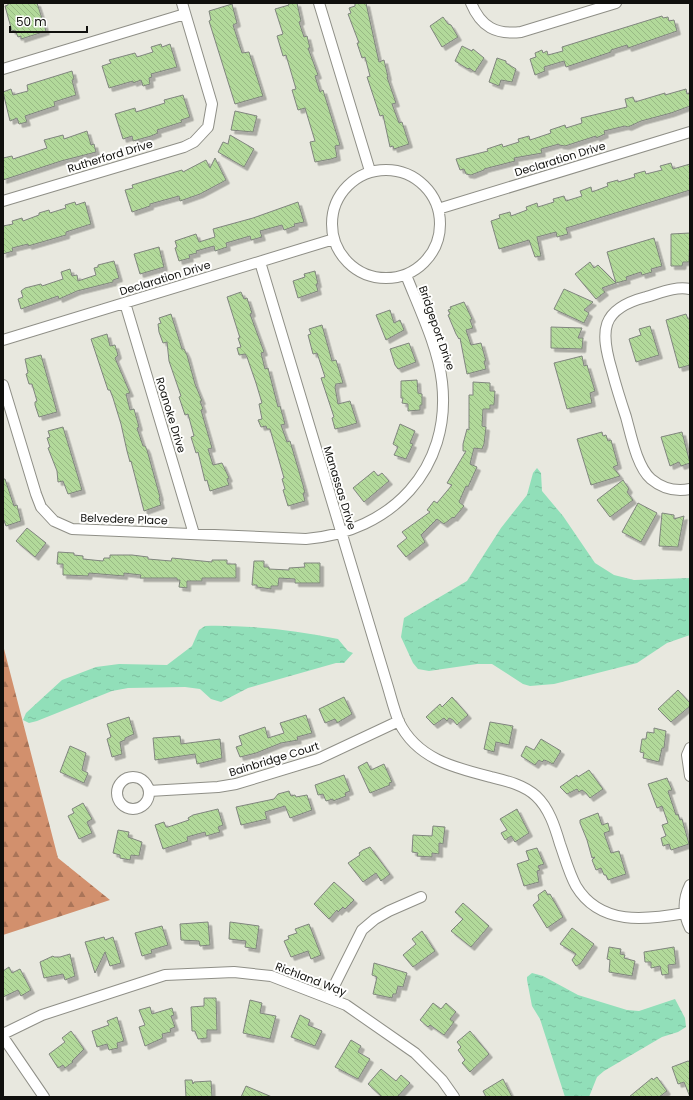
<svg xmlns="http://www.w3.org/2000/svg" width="693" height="1100" font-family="Poppins,sans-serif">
<defs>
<pattern id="forest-firs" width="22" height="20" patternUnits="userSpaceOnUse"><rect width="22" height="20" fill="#d2906d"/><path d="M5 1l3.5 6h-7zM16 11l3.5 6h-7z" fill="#a97458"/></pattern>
<pattern id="water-ripples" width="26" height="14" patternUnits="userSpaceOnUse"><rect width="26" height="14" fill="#91dfb9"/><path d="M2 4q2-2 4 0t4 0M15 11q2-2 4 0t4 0" fill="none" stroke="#7cbe9e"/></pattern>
<pattern id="building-back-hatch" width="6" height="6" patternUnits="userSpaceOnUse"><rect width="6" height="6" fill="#b2d99a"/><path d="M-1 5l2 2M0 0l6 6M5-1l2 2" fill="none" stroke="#98b984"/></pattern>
<filter id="shadow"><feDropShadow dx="3.5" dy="3.5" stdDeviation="0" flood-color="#0004"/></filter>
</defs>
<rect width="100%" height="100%" fill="#e8e8df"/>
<path fill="url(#forest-firs)" d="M3 645 58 858 110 900 3 935Z"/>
<path fill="url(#water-ripples)" d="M537 468 541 473 542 491 563 516 595 563 614 575 634 580 690 578V635L667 643 637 663 554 684 530 686 523 684 492 664H477L429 671 418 669 413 663 401 637 404 618 467 581 501 528 527 495 533 473Z
M205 626C250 625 294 630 338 639L348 651 353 653 344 663H336L248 688 221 702 211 699 200 689 185 687 128 688 112 691 37 721 29 723 23 720 26 713 62 680 96 667 119 664 167 665 192 646 199 630Z
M532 973 543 976 578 995 627 1010 639 1011 675 999 685 1018 686 1027 678 1032 662 1037 604 1071 597 1077 589 1097H565L540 1019 532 1006 527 980V977Z"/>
<path fill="url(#building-back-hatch)" stroke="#80857e" filter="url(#shadow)" d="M8 3H37L46 31 21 39V36L18 37 15 30 12 31 8 17 5 6 8 5Z
M288 3H297L301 21 299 22 304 37 307 36 310 48H308L318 75 315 76 320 92 323 90 340 145 335 146 337 157 331 159 315 162 310 142 315 141 305 108 298 110 292 90 296 89 286 55 283 56 277 36 283 34 275 9 289 5Z
M355 3H366L379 62 384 60 388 77H387L396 103 392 104 399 123 402 122 409 144 394 149 393 146 390 147 383 115 380 116 367 77 370 76 365 57 362 58 357 43H359L348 14 351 13 349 8 355 6Z
M232 4 237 23 233 25 242 53 249 52 263 96 235 104 209 21 211 20 209 11Z
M662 16 663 18 668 17 669 21 674 20 677 31 628 48 627 45 611 50V52L566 67 564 61 544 67 545 71 535 75 530 59 536 57 535 53 542 50 543 53 547 51 548 55 563 51 562 47Z
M443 17 448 24 451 25 458 37 442 47 430 26Z
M161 44 162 47 170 44 177 67 151 74 152 77 149 78 150 84 143 86 141 80 133 83V81L109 88 102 66 111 63 109 60 135 53 137 57 153 52 151 47Z
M462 46 472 51 473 49 484 58 475 72 469 68 468 69 455 61Z
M497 58 506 61V63L516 69 512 82 501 80 499 86 489 82Z
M72 71 74 79 72 80 76 95 54 102 55 106 25 116 27 122 19 124 17 118 10 121 3 92 11 89 13 95 28 91 27 85Z
M686 89 687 94 690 93V106L671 113 641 121 628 127 625 126 604 131 605 134 596 138V136L565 146 559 145V144L541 149 542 153 514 158 515 161 484 169V170L471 175 466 174 464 169 460 170 456 159 488 151 487 149 502 144 503 147 519 142 518 139 529 136 530 140 551 133 550 130 565 125 566 128 582 123 581 118 627 107 625 99 633 97 635 102 665 93V95Z
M183 95 190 117 181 120 182 122 157 130 158 133 151 136 133 141 132 136 123 139 115 114 135 108 136 112 165 103 164 100Z
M235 111 257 116 253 132 231 130Z
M87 131 91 145 94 144 96 152 61 161 3 180V158L12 156 13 159 47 148 44 140 63 135 64 139Z
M230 135 254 149 244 167 218 152 223 142 228 144Z
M215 158 226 180 200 194 180 201 179 196 150 204V206L132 212 125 190 133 188 132 185 182 170 183 172 206 160 210 168Z
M671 163 673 169 690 164V190L573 226 566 228 568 234 557 237 556 232 537 237 541 256 535 257 529 240 499 249 491 221 500 218 499 215 510 212 511 216 527 210 526 207 537 203 538 207 554 202 553 199 564 196 566 201 582 196 580 191 591 187 592 192 608 186 607 183 618 180V182L635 177 634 174 645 171 646 174 662 170 660 166Z
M75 202 76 205 85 202 91 224 66 232V235L28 246V244L12 248 13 251 3 254V226L13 224 12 221 22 218 23 221 39 215V213L49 210 50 213 66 208 65 205Z
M298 202 304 222 294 224 295 226 284 230 282 225 260 231 262 237 251 240 250 236 226 243 227 247 215 251 214 246 196 251 197 253 189 255 190 258 179 261 175 248 177 247 175 241 196 234 199 242 215 237 213 229 253 218Z
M690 233 689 262H683L682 266H671V234Z
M654 238 662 266 651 269 652 272 642 275 641 272 626 277 627 280 616 283 607 252Z
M159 247 164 267 140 274 134 254Z
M114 261 119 278 113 280V282L77 291 59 299 58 296 21 309 18 299 23 297 21 291 25 288 41 284 42 286 63 279 61 272 70 269 72 276 77 275 78 281 96 275 94 268 98 267V265Z
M590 262 594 268 598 265 616 283 602 288 605 292 596 299 575 274Z
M315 271 318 284H316L318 291 298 298 293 281 305 277 304 274Z
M564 289 593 302 584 310 589 313 584 323 554 309Z
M241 292 244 299 247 298 252 313 250 314 264 352 261 353 265 369 268 368 278 407 280 406 285 424 281 425 287 442 290 441 303 485 305 493H303L305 501 288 506 283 490 285 489 282 479 284 478 270 429H267L266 426 261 427 258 420 262 419 259 404 262 403 256 383 247 357 245 354 239 355 237 348 241 347 238 338H240L227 297Z
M464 302 472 319 470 320 473 328 466 330 471 345 481 343 486 361H484L486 369 467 374 460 338 459 339 456 334 448 315 450 314 448 310 451 309 450 307Z
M390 310 394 323 400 320 404 330 386 340 376 315Z
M171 314 182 349H184L187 355 195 384 202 401H200L203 409 201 410 212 448 208 449 213 465 222 463 229 478 227 479 229 485 210 491 207 480 205 481 198 452 196 453 191 437 194 436 188 414 185 415 179 397 181 396 169 361 167 342 163 343 159 332 158 324 161 323 159 318Z
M686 314 688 319H690V365L679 368 666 320Z
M322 325 332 361 336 360 343 383 336 384 335 387 338 404 350 401 357 423 344 427 335 429 332 418 334 417 321 378 325 377 317 353 313 354 308 335 311 334 309 329Z
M650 326 659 355 636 362 629 339 641 335 639 329Z
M551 327 582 328 578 338H583L582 349 551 348Z
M107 334 110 346 115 345 118 355 115 358 130 393 126 394 130 410 134 409 139 427 137 428 143 446H145L147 450 160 497 159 498 161 505 144 511 131 461 130 462 127 451 121 424 113 398 110 390H108L91 339Z
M409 343 416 362 398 369 395 365 390 349Z
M41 355 57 412 39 417 35 405V402L37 401 32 384H29L26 374 28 373 25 359Z
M582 356 584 366 587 365 595 391 590 393 592 403 567 409 554 363Z
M417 380 418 393 422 394V405H420V410L408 411V404L402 403 403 398H401V381Z
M473 382 490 383V391H495L494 405H490V409H483L482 426 486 427 484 444 482 449 474 448 470 464 477 467 468 487 466 486 459 502 464 506 454 518 453 517 444 524 437 519 421 535 425 542 406 557 397 546 407 538 402 532 430 512 427 510 434 501 437 503 452 485 447 483 466 451H463V444L467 429 469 430V395H473Z
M400 424 415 431 410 443 413 444 406 459 394 455 398 447 393 444Z
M63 427 82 490 68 494 63 481 58 482 57 471 48 448 50 447 47 438 50 437 48 431Z
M602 432 603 436 606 435 608 441 611 440 618 465 613 467 620 476 591 485 577 439Z
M682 432 690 463 681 466 679 462 670 466 661 437Z
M374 471 378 476 382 473 389 481 364 502 353 488Z
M3 479H5L14 506 17 505 21 521 6 526 3 518Z
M623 480 629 489 627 492 633 500 610 517 597 500Z
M638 503 657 513 641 542 622 532Z
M662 513 674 515V519L684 516 678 547 659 546Z
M27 528 46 543 35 557 16 541Z
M58 552 74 553V555L83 556V559L103 561 104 558H110V555H132L148 557V559L171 561 172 558 212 562V560H227V564H236V578H202V581H187V588L179 587 180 580H177V578H140L141 575 124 573V576L89 573 88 576 67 575H63V564H57Z
M254 561H264V567H269V569L289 570V568L305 567 304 563H320V583H295V579L279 578 278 586H271V589L257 587V585H252Z
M678 690 690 703V706L671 722 658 709Z
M344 697 352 714 337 723 335 719 325 723 319 709Z
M452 697 468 715 457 725 453 720 449 718 447 721 444 718 434 725 426 717 440 704 442 707Z
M306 715 312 733 297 737 298 740 281 743 256 753 240 757 236 747 242 745 239 736 265 727 268 738 284 733 280 723Z
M129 717 134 734 125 738V740L120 742 122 754 112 757 107 739 111 737 107 724Z
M490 722 513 726 509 745 496 742 494 752 484 749Z
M654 728 666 731 664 748H662L659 762 643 758 644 753 640 752 642 739H646L647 732 654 733Z
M180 736 181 744 220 739 222 758 197 764 195 754 155 760 153 738Z
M541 739 561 751 553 764 547 761 544 760 542 762 539 760 535 765 521 756 526 746 534 750Z
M70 746 86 753 82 770 88 773 84 783 60 772Z
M367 762 371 770 384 764 392 782 389 783 390 785 370 793 358 767Z
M589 770 603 789 590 798 586 793 582 790 579 792 577 789 567 794 560 787 577 775 578 777Z
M344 775 350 791 345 793 346 796 333 801V799L326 801 323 794 318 795 315 785Z
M667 778 672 790 668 791 676 815 678 814 680 820 682 819 689 844 671 850 669 844 663 846 661 838 666 836 662 825 668 823 662 806 657 808 648 784Z
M289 791 291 796 295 795 296 797 307 795 312 810 290 818 285 806 265 812 267 819 241 825 236 807 274 799 278 794Z
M83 803 92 819 87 822 92 833 79 839 68 816 74 813 72 809Z
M218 809 223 825 218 827 220 832 206 836 205 832 187 837 188 841 163 849 155 825 164 822 166 827H168L189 820 188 818 193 815Z
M517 809 529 833 515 842 511 836 505 840 501 833 507 830 500 819Z
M598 813 602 825 608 823 610 831 604 833 611 853 619 851 626 874 608 880 606 875H604L601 868 596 870 592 860 595 857 592 858 587 840 580 823V820Z
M433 826 445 827 443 844 439 843V854L432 853V857L417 856 418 853 412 852 413 835 432 836Z
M118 830 129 832 128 837 142 842 139 856 131 855 130 860 120 858V855L113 853Z
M370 847 390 874 381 881 376 873 363 882 348 863 360 855 359 853 363 850Z
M537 848 544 864 538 866 540 870 537 871 539 882 524 886 517 864 529 860 526 851Z
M334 882 354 900 345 909 343 907 338 912 337 910 329 919 314 904Z
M545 890 548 895 550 894 563 917 547 928 533 905 539 900 538 895Z
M463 903 489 926 471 947 451 931 463 919 455 912Z
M208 922 210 945 200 946 199 941 181 940 180 924Z
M230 922 259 926 256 949 245 947 246 941 229 939Z
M309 924 321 955 311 959 308 951 291 957 284 941 289 939 288 936 297 933 295 929Z
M162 926 168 945 151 950 152 953 142 956 135 933Z
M572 928 594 944 580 964 576 966 572 960 576 954 560 944Z
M422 931 435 951 413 967 403 955 416 944 412 939Z
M104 937 105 940 113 937 121 963 110 966 105 952 95 973 85 942Z
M609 947 621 949 620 954 625 955 624 958 635 961 632 976 609 972 610 960 607 959Z
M674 947 676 964 668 965 669 974 662 975 660 966 651 968V962H645L644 952Z
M70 954 75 976 65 980 63 974 44 978 40 962 53 956 54 957H60Z
M374 963 407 973 403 987 398 986 396 994H393L392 998 373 994 377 977 372 975Z
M9 967 12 973 20 969 31 990 21 996 18 990 3 997V971Z
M204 998H216L217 1030H207V1038L198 1039 195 1031H192L191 1007 204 1006Z
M250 1000 262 1003 260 1013 276 1016 270 1039 243 1033Z
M433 1003 441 1009 446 1003 456 1012 450 1019 454 1022 444 1035 430 1025 428 1027 420 1020Z
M150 1007 152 1014 172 1008 174 1015 171 1016 175 1027 170 1029 171 1032 162 1034 163 1038 145 1046 139 1027 145 1025 139 1010Z
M300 1015 310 1020 308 1025 322 1031 315 1046 291 1037Z
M117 1017 124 1041 117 1043 118 1048 109 1050 107 1044 97 1047 92 1031 109 1025 107 1021Z
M71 1031 84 1049 72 1061 73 1062 65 1068 63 1065 58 1068 49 1054 65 1042 62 1038Z
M470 1031 489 1054 470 1072 462 1063 465 1060 458 1050 461 1047 457 1042Z
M351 1040 361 1046 358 1052 370 1059 358 1079 335 1067Z
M688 1061 690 1062V1097L684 1082 678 1084 672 1067Z
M381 1069 396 1081 401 1075 410 1083 397 1097H382L368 1084Z
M657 1077 667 1091 659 1097H629L652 1078 653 1080Z
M503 1079 512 1097H486L483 1091Z
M185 1080H192L193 1084 194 1082 211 1081 212 1097H186Z
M246 1086 272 1097H241Z"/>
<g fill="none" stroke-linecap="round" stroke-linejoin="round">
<g stroke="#8f8f87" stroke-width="12">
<path id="minor" d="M319 3 370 171
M471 3C481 27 496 35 521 32L616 3
M3 69 185 14
M332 224a54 54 0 1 1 108 0a54 54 0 1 1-108 0Z
M3 201 184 147 194 142 208 127 212 104 182 3
M438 209 690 132
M260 262 387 684C391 697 394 710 399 722 417 759 455 768 491 777 507 781 524 785 536 796 549 808 555 827 560 844 565 858 569 873 576 886 600 926 646 920 685 913
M690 289C675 286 660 293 646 297 600 309 600 331 612 371 616 386 621 402 626 417 631 435 637 467 651 479 663 489 675 492 690 489
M125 303 194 534
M3 340 334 239
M3 385 36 494 41 507 54 521 72 529 306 539C391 532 452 469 442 382 438 347 419 308 406 275
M690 748 687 755 690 776
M117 793a16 16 0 1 1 32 0a16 16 0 1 1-32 0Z
M149 791 218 787 236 784 318 759 399 721
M690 885C683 899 683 914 690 928
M328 998 362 930 375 919 389 911 421 897
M3 1034 42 1015 165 975 234 972 271 976 346 1005 415 1053 442 1080 454 1097
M3 1037 44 1097"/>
</g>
<use href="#minor" stroke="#fff" stroke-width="10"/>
</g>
<g text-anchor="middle" stroke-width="4" stroke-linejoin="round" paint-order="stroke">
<g font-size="11" fill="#10100d" stroke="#fffffe">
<text transform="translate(110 156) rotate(-17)" y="4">Rutherford Drive</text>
<text transform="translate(560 159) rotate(-17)" y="4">Declaration Drive</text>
<text transform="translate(165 278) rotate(-17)" y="4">Declaration Drive</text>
<text transform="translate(437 328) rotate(71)" y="4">Bridgeport Drive</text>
<text transform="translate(171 415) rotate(73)" y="4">Roanoke Drive</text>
<text transform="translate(340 488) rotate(73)" y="4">Manassas Drive</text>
<text transform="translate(124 519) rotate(2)" y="4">Belvedere Place</text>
<text transform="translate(274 759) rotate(-17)" y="4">Bainbridge Court</text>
<text transform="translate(311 979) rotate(21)" y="4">Richland Way</text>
</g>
</g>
<rect width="693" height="1100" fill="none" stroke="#10100d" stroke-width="8"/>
<path d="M10 26v6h77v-6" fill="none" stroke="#10100d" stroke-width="2"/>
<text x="16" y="26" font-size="12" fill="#10100d" stroke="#fffffe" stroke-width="3" paint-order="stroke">50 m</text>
</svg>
